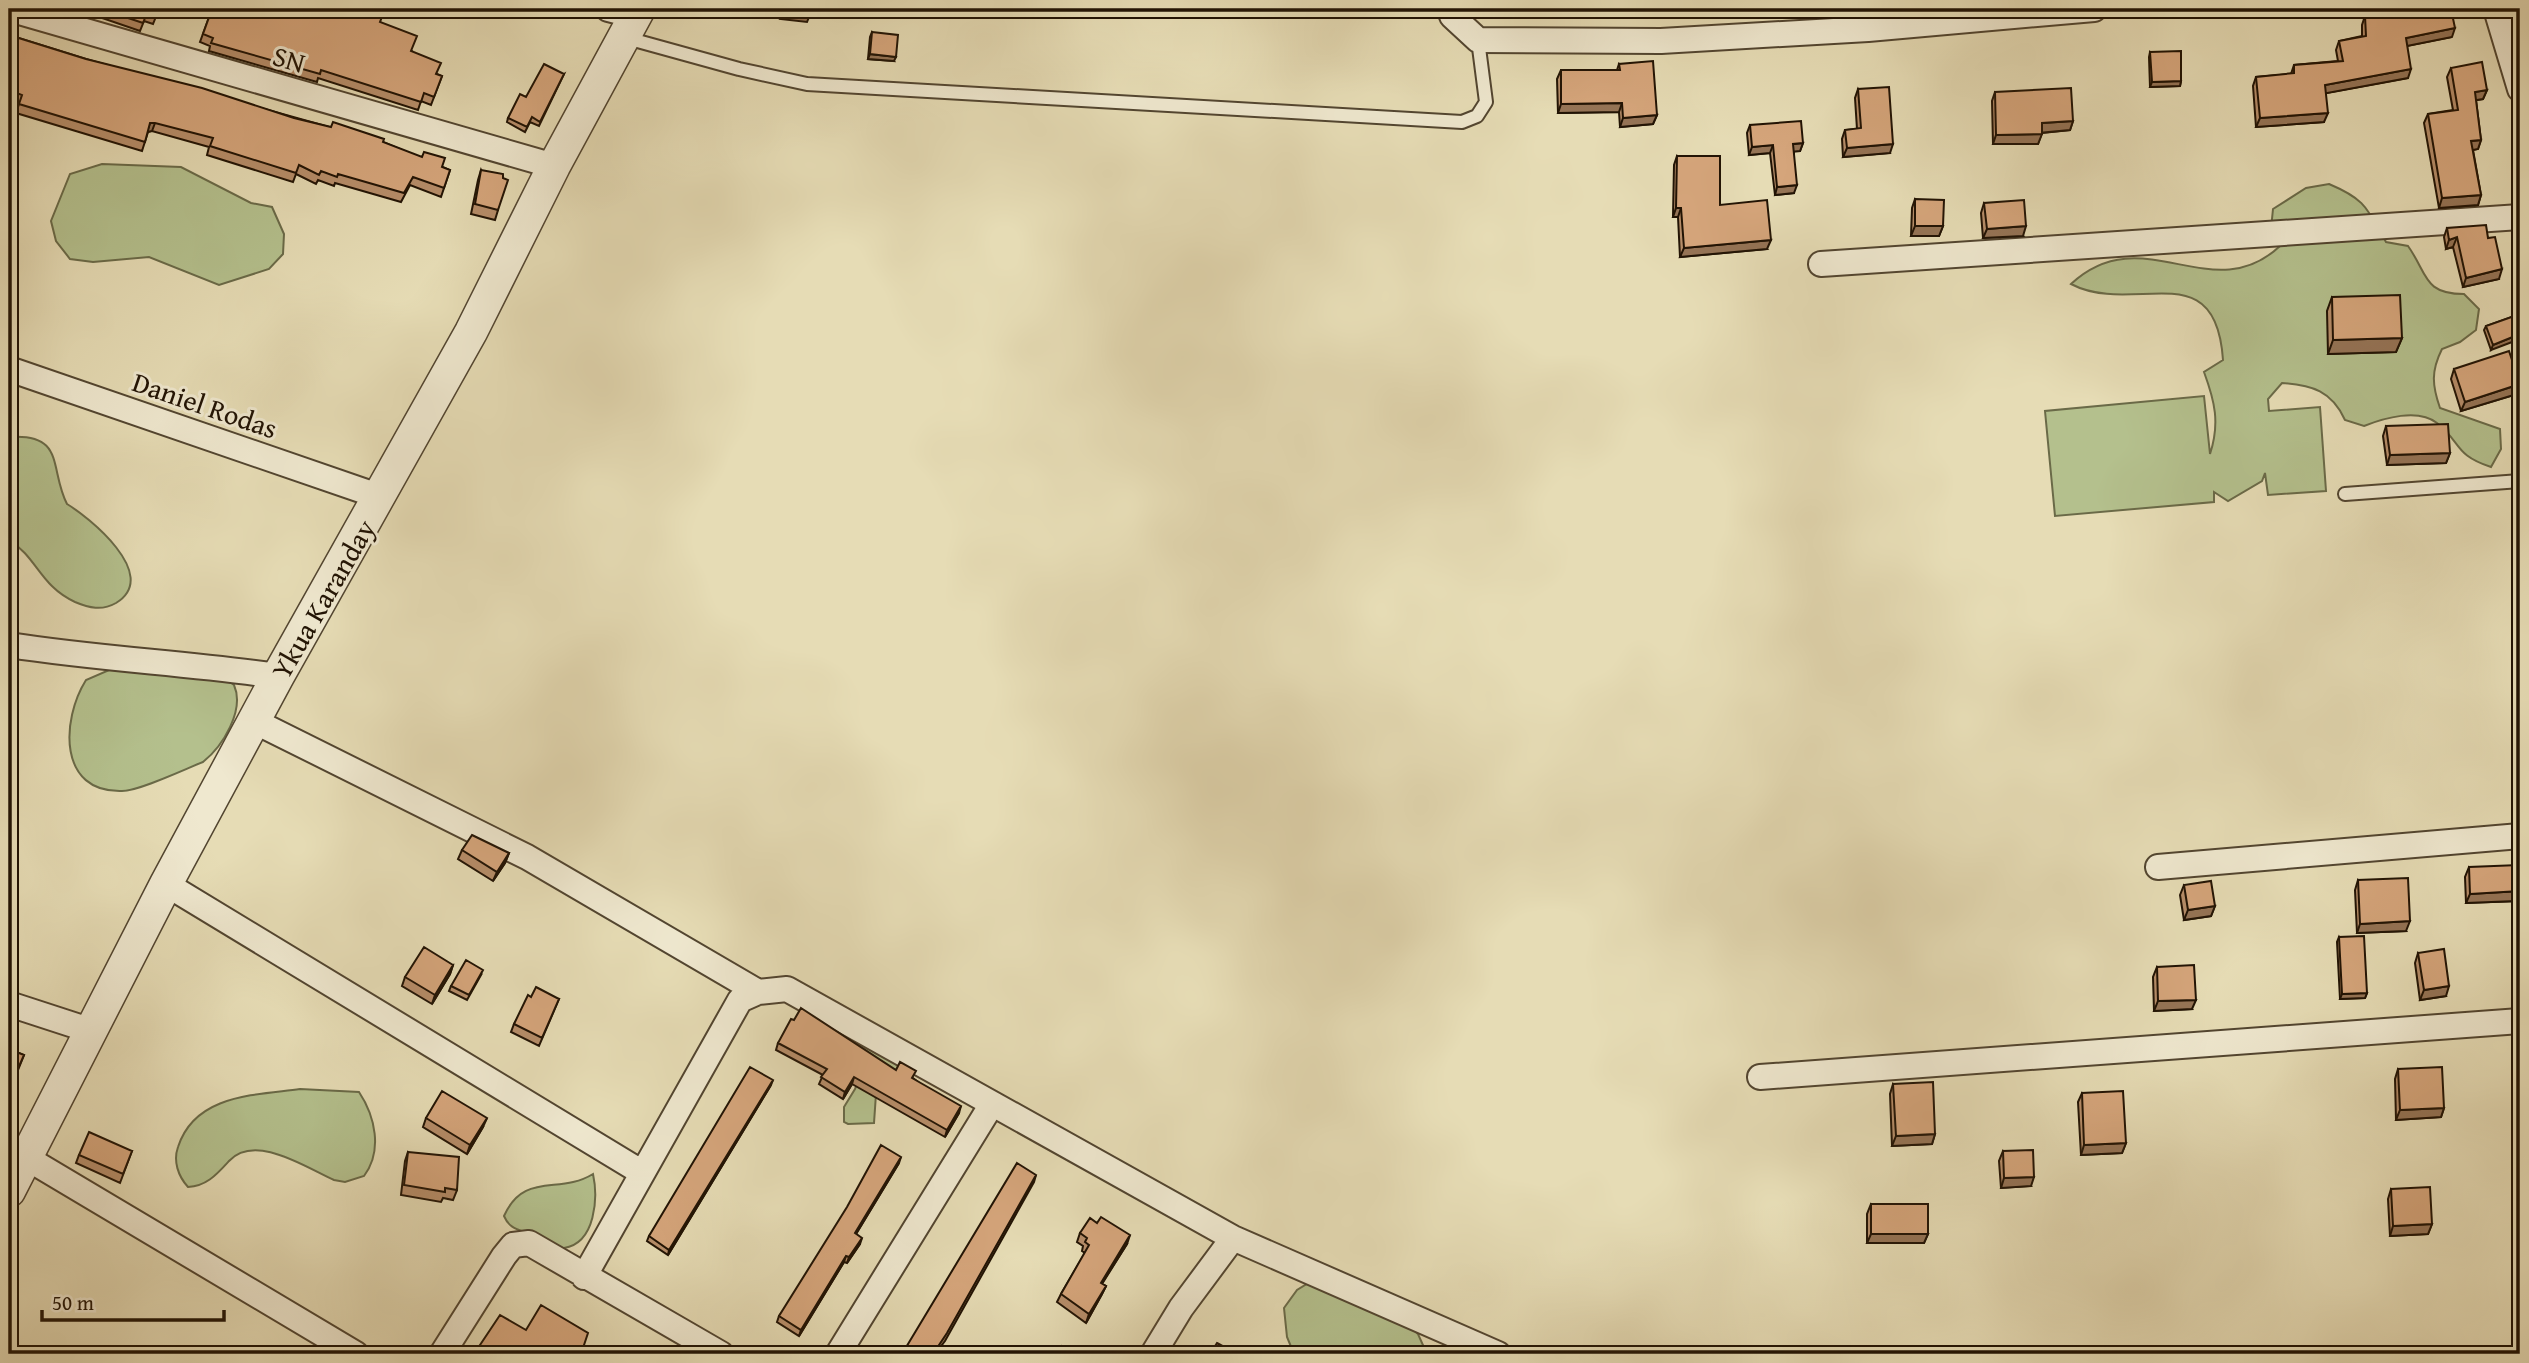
<svg xmlns="http://www.w3.org/2000/svg" width="2529" height="1363" font-family="'Gentium Book Plus',serif">
<rect width="100%" height="100%" fill="#e6dcb5"/>
<filter id="stains"><feTurbulence type="fractalNoise" baseFrequency=".00286" numOctaves="4"/><feColorMatrix values="0 0 0 0 .2 0 0 0 0 .09 0 0 0 0 .02 0 0 0 .5 -.17"/></filter>
<radialGradient id="worn" r=".72"><stop offset=".6" stop-color="#630" stop-opacity="0"/><stop offset="1" stop-color="#630" stop-opacity=".3"/></radialGradient>
<path fill="#b4c08d" stroke="#6a6a48" stroke-width="2" d="M102 164 181 167 251 203 272 207 284 234 283 254 269 269 219 285 149 257 93 262 70 259 56 241 51 221 70 174Z
M2329 184C2367 200 2367 209 2386 242L2408 246C2428 274 2423 294 2464 294L2479 309 2476 330 2460 342 2442 349C2431 371 2432 385 2440 408L2500 429 2501 449 2491 467C2454 455 2462 443 2437 423 2418 408 2384 418 2364 426L2345 420C2332 391 2312 385 2282 383L2268 399 2269 411 2320 407 2326 491 2268 495 2265 473 2262 481 2228 501 2214 492V502L2055 516 2045 411 2204 396 2210 454C2220 423 2215 402 2204 372L2223 360C2216 251 2134 317 2071 284 2143 217 2212 310 2280 246L2271 229 2273 209 2306 188Z
M9 437C66 433 49 469 67 504 87 516 162 575 116 603 102 611 89 608 75 602 40 586 37 557 9 540Z
M116 667 225 678 234 685C245 710 223 746 203 762 185 769 139 791 122 791 58 793 61 720 86 680Z
M873 1029 900 1067 876 1094 874 1123 848 1124 844 1122V1107L855 1089 862 1069 846 1034Z
M300 1089 359 1092C375 1116 383 1151 364 1176L345 1182 334 1180C305 1167 255 1133 229 1161 217 1174 207 1186 188 1187 178 1176 173 1161 178 1147 195 1094 256 1095 300 1089Z
M593 1174C598 1197 596 1243 564 1248 552 1249 539 1239 529 1234 517 1229 509 1228 504 1216 524 1171 559 1195 593 1174Z
M1315 1279 1411 1327 1418 1334 1427 1354H1294L1287 1337 1284 1308 1297 1290Z"/>
<g fill="none" stroke-linecap="round" stroke-linejoin="round">
<g stroke="#524530" stroke-width="16">
<path id="service" d="M623 37 739 69 807 84 1462 122 1477 116 1486 102 1478 40
M2345 494 2520 481"/>
</g>
<g stroke="#524530" stroke-width="28">
<path id="minor" d="M9 9 554 166
M608 9 635 16
M1450 9 1452 16 1478 40 1661 41 1868 29 2094 9
M2496 9 2520 89
M1821 264 2520 217
M9 369 381 497
M9 645C98 659 188 663 278 676
M254 721 527 857 758 992
M2158 867 2520 836
M166 884 641 1172
M9 1004 89 1030
M1760 1077 2520 1021
M25 1157 356 1354
M584 1277 740 1000 758 992 787 989 1233 1238 1498 1354
M442 1354 504 1256 513 1245 529 1243 721 1354
M838 1354 992 1104
M1153 1354 1181 1308 1233 1238"/>
</g>
<g stroke="#524530" stroke-width="35">
<path id="tertiary" d="M9 1191 166 884 278 676 471 332 554 166 639 9"/>
</g>
<use href="#service" stroke="#efe8cf" stroke-width="12"/>
<use href="#minor" stroke="#efe8cf" stroke-width="24"/>
<use href="#tertiary" stroke="#efe8cf" stroke-width="32"/>
</g>
<path fill="#b78e6a" stroke="#211304" stroke-width="2" d="M76 9H159L153 24 144 21 140 31Z
M212 9 380 22 437 74 442 76 431 105 421 101 418 110 318 78 317 82 209 51 210 46 200 42Z
M2365 16 2452 37 2407 46 2408 78 2326 93 2324 122 2256 127 2253 86 2256 77 2291 74 2294 65 2338 61 2336 50 2339 41 2362 36V25Z
M872 32 894 61 868 59 870 37Z
M9 35 86 59 383 142 450 170 441 197 410 185 401 202 335 183 334 186 318 180 316 184 296 174 293 182 207 155 209 147 152 131 148 132 142 151 16 113 19 104 9 100Z
M2150 52 2181 81 2180 86 2150 87 2149 57Z
M1619 64 1657 115 1653 124 1620 127 1619 112 1558 113 1557 79 1561 70H1617Z
M2451 68 2487 90 2483 99 2476 100 2481 140 2478 149 2473 150 2481 195 2478 205 2439 208 2424 123 2428 114 2453 110 2447 77Z
M564 74 539 126 530 122 525 132 507 122 508 118 526 97Z
M1858 89 1890 153 1843 157 1842 139 1845 130 1857 129 1855 98Z
M1995 92 2073 121 2070 130 2042 133 2038 144H1993L1992 101Z
M1750 125 1803 143 1800 151H1794V193L1775 195 1770 153 1749 155 1747 133Z
M1677 156 1720 205 1767 249 1680 257 1678 217H1673L1674 165Z
M481 170 498 210 495 220 471 214 478 180Z
M1915 199 1943 226 1939 236H1911L1912 208Z
M1984 203 2023 236 1983 238 1981 213Z
M2447 228 2488 238 2499 279 2463 287 2453 247 2446 249 2444 237Z
M2332 297 2402 338 2396 352 2328 354 2327 311Z
M2520 314 2491 350 2484 330 2486 326Z
M2454 369 2517 394 2461 411 2451 379Z
M2520 412V466H2518L2513 422 2516 413Z
M2386 426 2450 453 2446 463 2387 465 2383 436Z
M462 850 509 853 505 863 493 881 458 859Z
M2469 867 2517 901 2466 903 2465 877Z
M2358 880 2406 931 2357 933 2355 890Z
M2184 885 2215 906 2211 916 2184 920 2180 895Z
M2339 937 2367 993 2365 998 2340 999 2337 942Z
M2418 953 2446 996 2420 1000 2415 963Z
M453 965 450 974 432 1004 402 986 405 977Z
M2157 967 2192 1009 2154 1011 2153 977Z
M481 975 467 1000 449 991 451 986Z
M531 997 559 999 539 1046 511 1032 514 1024Z
M778 1043 896 1070 913 1078 959 1113 945 1137 852 1084 843 1099 819 1084 823 1075 776 1050Z
M9 1049 24 1055 12 1085 9 1084Z
M2398 1069 2444 1108 2441 1117 2396 1120 2395 1079Z
M1893 1084 1935 1134 1932 1144 1892 1146 1890 1094Z
M771 1085 668 1255 647 1241 649 1236Z
M2082 1093 2126 1143 2122 1153 2081 1155 2078 1102Z
M426 1118 483 1127 467 1154 423 1127Z
M132 1151 120 1183 76 1163 79 1155Z
M2003 1151 2031 1186 2001 1188 1999 1161Z
M408 1152 457 1190 453 1200 443 1198 441 1202 401 1195 405 1161Z
M899 1163 856 1234 860 1244 847 1263 844 1262 799 1336 777 1322 779 1316Z
M2391 1189 2432 1224 2428 1234 2390 1236 2388 1199Z
M1871 1204 1928 1234 1924 1243H1867V1214Z
M1080 1233 1127 1244 1102 1284 1106 1286 1102 1294 1086 1323 1057 1302 1061 1294 1085 1253 1082 1251 1083 1246 1077 1242Z"/>
<path fill="#957456" stroke="#211304" stroke-width="2" d="M782 14 809 17 807 22 780 19Z
M2455 28 2452 37 2402 47 2406 38Z
M870 54 896 57 894 61 868 59Z
M2411 69 2408 78 2322 94 2325 85Z
M2181 81 2180 86 2150 87 2152 82Z
M2487 90 2483 99 2471 101 2475 92Z
M1622 103 1619 112 1558 113 1561 104Z
M2328 113 2324 122 2256 127 2260 118Z
M1657 115 1653 124 1620 127 1623 118Z
M2073 121 2070 130 2038 133 2042 123Z
M150 123H155L152 131 147 132Z
M2042 134 2038 144H1993L1996 135Z
M2481 140 2478 149 2468 151 2471 141Z
M1803 143 1800 151 1790 152 1793 144Z
M1893 144 1890 153 1843 157 1847 148Z
M1773 145 1770 153 1749 155 1752 147Z
M1797 185 1794 193 1775 195 1777 187Z
M2481 195 2478 205 2439 208 2442 198Z
M1676 208H1681L1678 217H1673Z
M1915 226H1943L1939 236H1911Z
M2026 226 2023 236 1983 238 1987 229Z
M2457 237 2453 247 2446 249 2449 240Z
M1771 240 1767 249 1680 257 1684 248Z
M2502 269 2499 279 2463 287 2466 278Z
M2520 334V339L2491 350 2493 345Z
M2402 338 2396 352 2328 354 2333 340Z
M2520 384 2517 394 2461 411 2465 402Z
M2450 453 2446 463 2387 465 2390 455Z
M509 853 505 863 493 881 497 872Z
M2520 891 2517 901 2466 903 2470 894Z
M2215 906 2211 916 2184 920 2188 910Z
M2410 921 2406 931 2357 933 2360 924Z
M453 965 450 974 432 1004 435 995Z
M2449 986 2446 996 2420 1000 2424 990Z
M2367 993 2365 998 2340 999 2342 994Z
M2196 1000 2192 1009 2154 1011 2158 1001Z
M854 1077 852 1084 843 1099 845 1092Z
M773 1080 771 1085 668 1255 669 1250Z
M961 1106 959 1113 945 1137 947 1130Z
M2444 1108 2441 1117 2396 1120 2400 1110Z
M487 1118 483 1127 467 1154 470 1145Z
M1935 1134 1932 1144 1892 1146 1896 1136Z
M2126 1143 2122 1153 2081 1155 2084 1145Z
M901 1157 899 1163 853 1239 855 1233Z
M1036 1175 1034 1182 945 1341 935 1354H933Z
M2034 1177 2031 1186 2001 1188 2004 1178Z
M2432 1224 2428 1234 2390 1236 2393 1226Z
M1871 1234H1928L1924 1243H1867Z
M1130 1235 1127 1244 1097 1291 1101 1283Z
M862 1238 860 1244 847 1263 849 1257Z
M846 1256 844 1262 799 1336 801 1330Z
M1106 1286 1102 1294 1086 1323 1089 1314Z"/>
<path fill="#d5a57b" stroke="#211304" stroke-width="2" d="M101 9H159L156 16 147 13 143 23Z
M212 9H385L380 22 417 36 411 51 441 63 436 74 442 76 434 97 424 93 421 102 321 70 320 74 211 43 213 38 203 34Z
M783 9H810L809 17 782 14Z
M2402 9H2451L2455 28 2406 38 2411 69 2325 85 2328 113 2260 118 2256 77 2294 73V65L2343 61 2339 41 2366 36 2365 16Z
M872 32 898 35 896 57 870 54Z
M9 35 86 59 202 88 294 118 331 127 333 122 384 139 383 142 422 157 424 152 445 158 442 167 450 170 444 188 413 177 404 193 338 174 337 177 321 171 319 175 299 165 296 173 210 146 213 138 155 123H150L145 142 19 104 22 95 9 90Z
M2181 51V81L2152 82 2150 52Z
M1653 61 1657 115 1623 118 1622 103 1561 104V70H1620L1619 64Z
M2482 62 2487 90 2475 92 2481 140 2471 141 2481 195 2442 198 2428 114 2458 110 2451 68Z
M544 64 564 74 540 122 532 117 527 127 508 118 520 94 526 97Z
M1889 87 1893 144 1847 148 1845 130 1861 128 1858 89Z
M2071 88 2073 121 2042 123V134L1996 135 1995 92Z
M1801 121 1803 143 1793 144 1797 185 1777 187 1773 145 1752 147 1750 125Z
M1677 156H1720V205L1767 200 1771 240 1684 248 1681 208H1676Z
M481 170 503 174V178L508 180 498 210 475 204Z
M1915 199 1944 200 1943 226H1915Z
M2024 200 2026 226 1987 229 1984 203Z
M2486 225 2488 238 2495 237 2502 269 2466 278 2457 237 2449 240 2447 228Z
M2400 295 2402 338 2333 340 2332 297Z
M2520 314V334L2493 345 2486 326Z
M2509 351 2520 384 2465 402 2454 369Z
M2520 412V448L2516 413Z
M2448 424 2450 453 2390 455 2386 426Z
M472 835 509 853 497 872 462 850Z
M2519 865 2520 891 2470 894 2469 867Z
M2408 878 2410 921 2360 924 2358 880Z
M2211 881 2215 906 2188 910 2184 885Z
M2364 936 2367 993 2342 994 2339 937Z
M424 947 453 965 435 995 405 977Z
M2444 949 2449 986 2424 990 2418 953Z
M466 960 483 970 469 995 451 986Z
M2194 965 2196 1000 2158 1001 2157 967Z
M536 987 559 999 542 1038 514 1024 528 995 531 997Z
M801 1008 896 1070 900 1062 916 1071 912 1078 961 1106 947 1130 854 1077 845 1092 821 1077 827 1069 778 1043 791 1019 794 1020Z
M9 1049 24 1055 13 1080 9 1078Z
M750 1067 773 1080 669 1250 649 1236Z
M2442 1067 2444 1108 2400 1110 2398 1069Z
M1933 1082 1935 1134 1896 1136 1893 1084Z
M442 1091 487 1118 470 1145 426 1118Z
M2123 1091 2126 1143 2084 1145 2082 1093Z
M89 1132 132 1151 123 1174 79 1155Z
M881 1145 901 1157 855 1233 862 1238 849 1257 846 1256 801 1330 779 1316 847 1207Z
M2033 1150 2034 1177 2004 1178 2003 1151Z
M408 1152 459 1157 457 1190 445 1188V1192L404 1185Z
M1017 1163 1036 1175 947 1333 933 1354H902Z
M2430 1187 2432 1224 2393 1226 2391 1189Z
M1871 1204H1928V1234H1871Z
M1101 1217 1130 1235 1101 1283 1106 1286 1089 1314 1061 1294 1089 1245 1085 1242 1087 1238 1080 1233 1090 1218 1097 1223Z
M541 1305 588 1333 581 1354H474L500 1315 526 1330Z
M1217 1343 1237 1354H1210Z
M1062 1346 1077 1354H1057Z
M586 1350 610 1354H592Z"/>
<g text-anchor="middle" stroke-width="6" stroke-linejoin="round" paint-order="stroke">
<g font-size="28" fill="#211304" stroke="#efe8cf">
<text transform="translate(289 59) rotate(16)" y="10">SN</text>
<text transform="translate(205 405) rotate(19)" y="10">Daniel Rodas</text>
<text transform="translate(323 599) rotate(-60)" y="10">Ykua Karanday</text>
</g>
</g>
<rect width="2529" height="1363" fill="none" stroke="#e6dcb5" stroke-width="35"/>
<rect x="10" y="10" width="2508" height="1342" fill="none" stroke="#211304" stroke-width="3.5"/>
<rect x="18" y="18" width="2494" height="1328" fill="none" stroke="#211304" stroke-width="2"/>
<path d="M42 1310v10h182v-10" fill="none" stroke="#211304" stroke-width="3.5"/>
<text x="52" y="1310" font-size="21" fill="#211304" stroke="#efe8cf" stroke-width="5" paint-order="stroke">50 m</text>
<rect width="100%" height="100%" filter="url(#stains)"/>
<rect width="100%" height="100%" fill="url(#worn)"/>
</svg>
